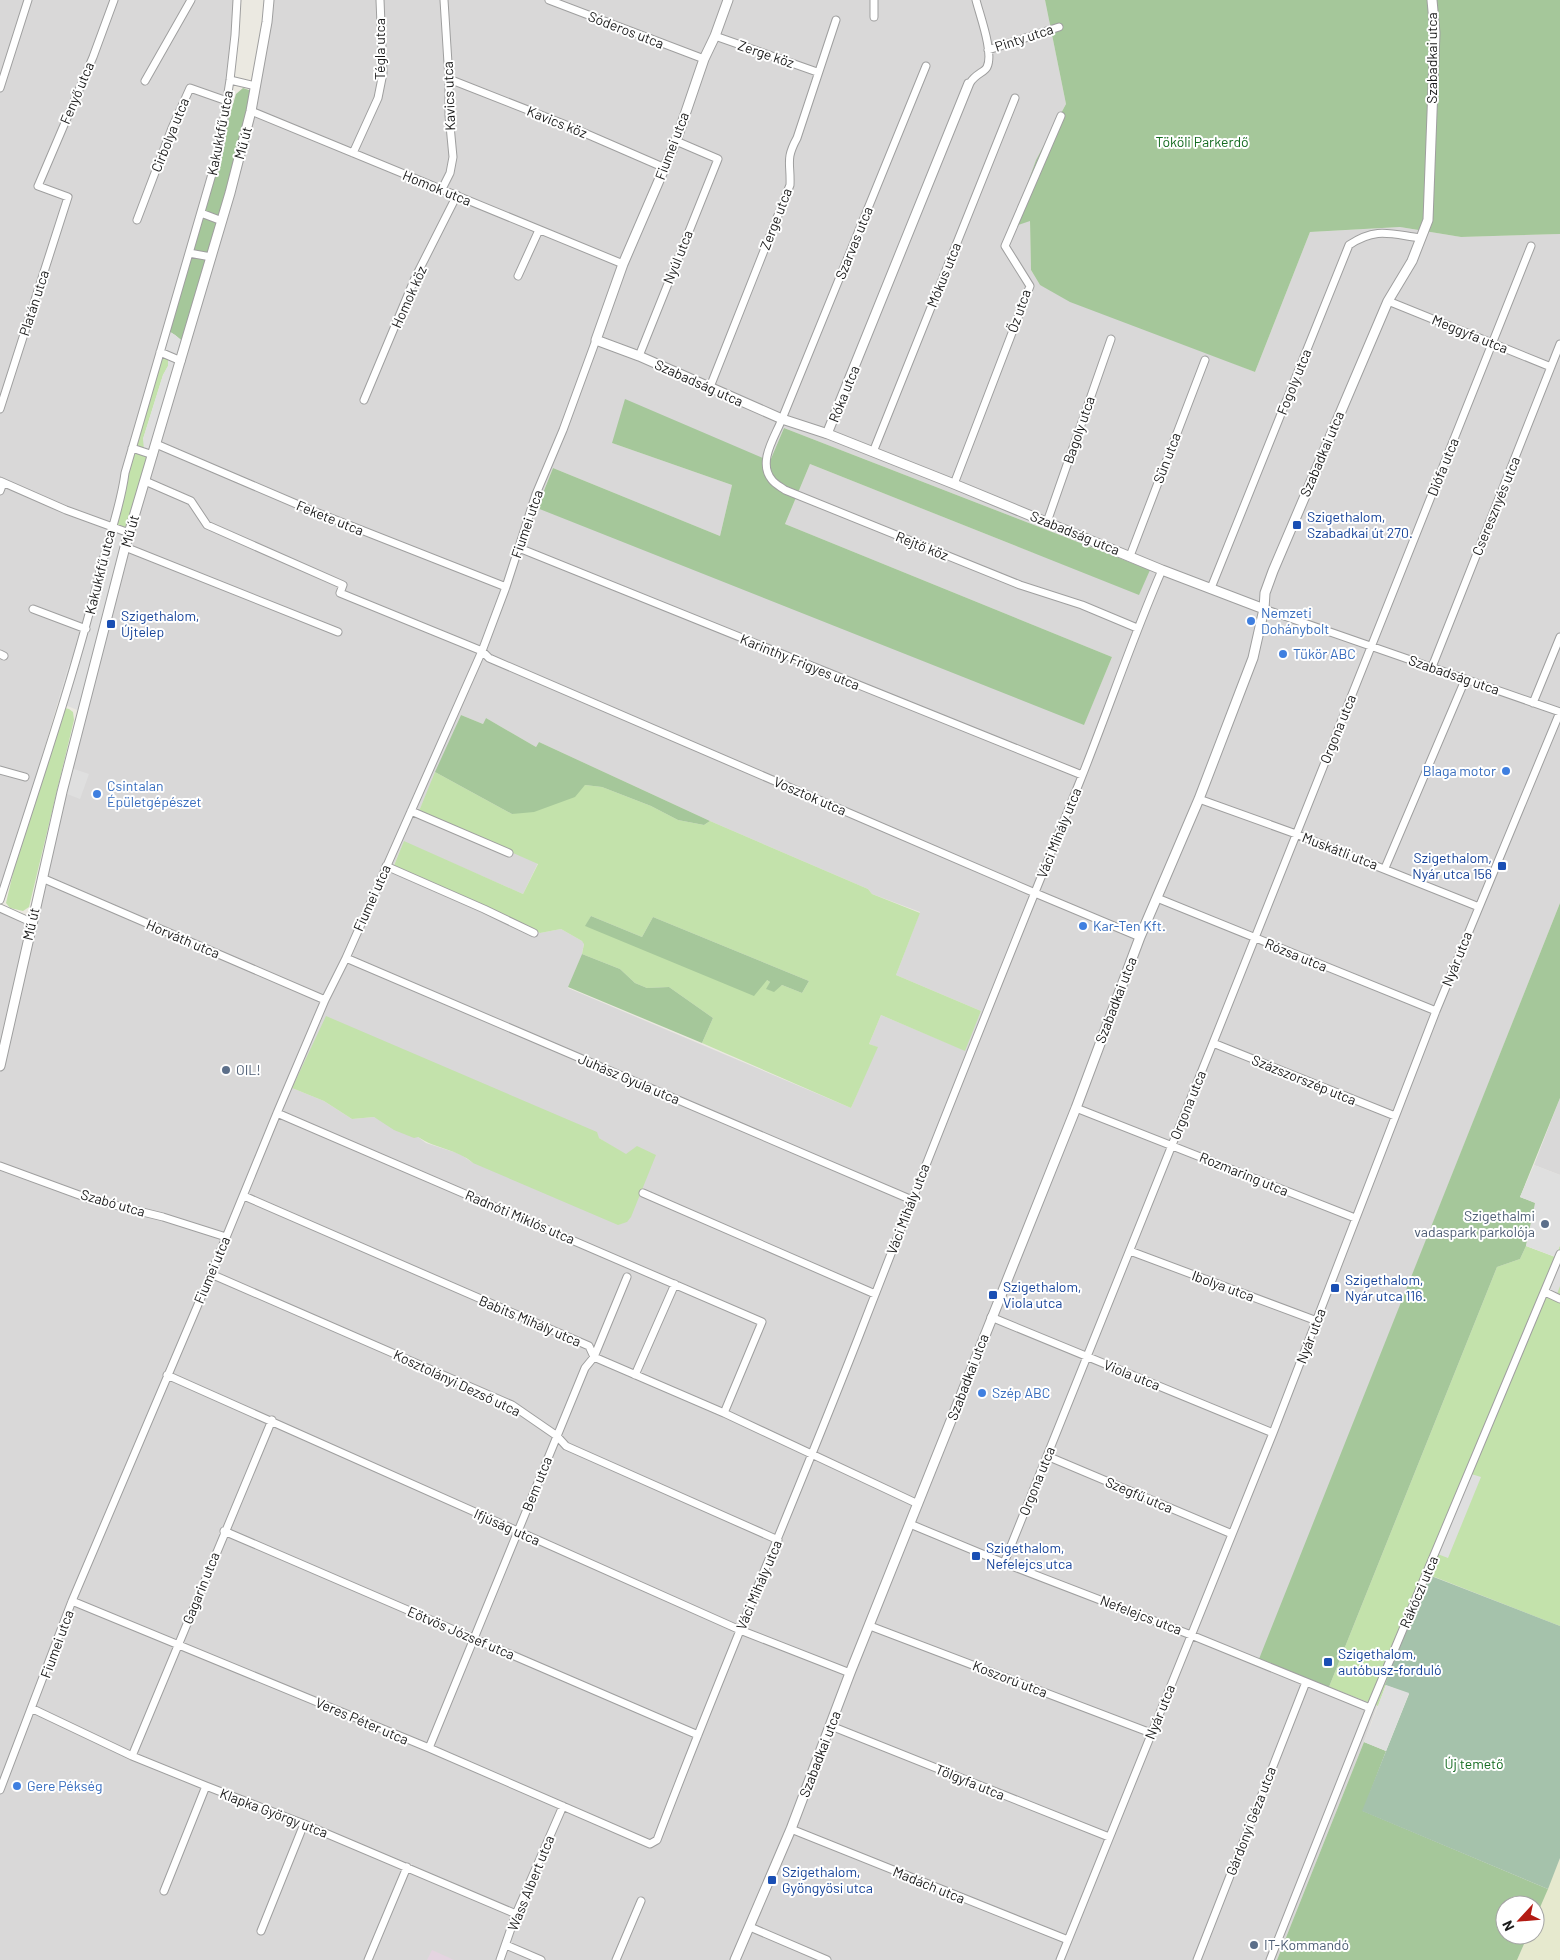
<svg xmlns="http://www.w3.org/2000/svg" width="1560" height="1960" font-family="Barlow,sans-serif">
<rect width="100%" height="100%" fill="#ebe9e1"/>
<path fill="#d9d8d8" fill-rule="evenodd" d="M0 0H239V35L232 89 219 150 86 629 68 668 0 900Z
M269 0H1045L1066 104 1036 160 1013 227 1030 220 1031 270 1040 285 1255 372 1310 232 1400 227 1461 237 1560 234V903L1260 1659 1377 1706 1364 1742 1277 1960H0V908L31 922 82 712 230 193ZM784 428 1150 570 1034 553 810 464 785 524 1112 657 1084 724 537 507 553 468 720 536 732 485 612 443 770 461ZM461 715 483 724 486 718 536 747 539 742 710 821 868 889 872 894 920 912 896 975 981 1011 964 1050 881 1015 869 1044 877 1047 851 1108 568 988 582 954 584 943 582 941 561 929 540 933 474 901 393 867 404 842 523 894 538 863 419 811ZM292 1088 599 1138 626 1155 473 1163 460 1154 426 1143 418 1137 374 1117 352 1119 324 1101Z
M1560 1098V1175L1534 1165Z"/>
<path fill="#e4d4e0" d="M432 1950 454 1960H427Z"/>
<path fill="#e6e9ce" d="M1560 1858V1960H1517L1528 1935H1535V1919Z"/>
<path fill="#c3e2ab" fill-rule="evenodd" d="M159 356 168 359V366L163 375 143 439 152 458 129 533 111 528Z
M65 708 69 709 73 712 74 720 29 907 23 911 10 908 6 903 14 869 62 712Z
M435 772 512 814 585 785 602 787 651 806 678 820 704 825 710 821 868 889 872 894 920 913 896 975 981 1011 965 1051 881 1015 869 1044 878 1047 851 1108 702 1043 713 1018 669 987 647 988 635 983 620 969 582 954 584 944 582 941 561 929 540 933 474 901 393 868 404 841 523 894 538 864 419 811ZM591 916 642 937 653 917 809 981 802 993 782 985 773 991 767 989 770 982 767 980 586 926Z
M326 1016 597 1132 599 1138 626 1154 637 1146 656 1155 631 1217 627 1222 618 1225 473 1163C457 1149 436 1149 418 1137L414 1138 394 1130 374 1117 352 1119 324 1101 292 1088Z
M1560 1245V1626L1427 1574 1378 1706 1329 1687 1497 1267 1520 1259 1526 1246 1555 1257Z"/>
<path fill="#a5c79a" d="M1045 0H1560V234L1461 237 1400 227 1310 232 1255 372 1070 302 1040 285 1031 270 1030 221 1012 227 1036 160 1066 104Z
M243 88 252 91 251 111 186 344 175 335 167 330 236 94Z
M625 399 770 461 784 428 1150 570 1139 595 810 464 785 524 1112 657 1084 725 537 508 553 468 720 536 732 485 612 443Z
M461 715 483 724 486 718 536 747 539 742 710 821 704 825 678 820 651 806 602 787 585 785 575 797 534 812 512 814 435 772Z
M1560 903V1098L1520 1197 1536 1203 1526 1246 1520 1259 1497 1267 1329 1687 1259 1659Z
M591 916 642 937 653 917 809 981 802 993 782 985 774 992 766 989 770 982 767 980 754 996 585 926Z
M582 954 620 969 635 983 647 988 669 987 713 1018 702 1043 568 987Z
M1364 1742 1386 1751 1363 1811 1548 1889 1535 1919V1905H1505V1935H1528L1517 1960H1277Z"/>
<path fill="#a5c2ab" d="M1426 1574 1560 1626V1858L1548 1889 1362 1811 1409 1694 1385 1685Z"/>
<path fill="#dfdfdf" d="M167 330 175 335 186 344 152 458 144 450 143 439 163 375 168 366V359L163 355Z
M111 528 129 533 82 712 58 702 68 668 86 629Z
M68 767 89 774 80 799 62 792Z
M1534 1165 1560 1175V1245L1556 1257 1526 1246 1535 1203 1520 1197Z
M1560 1263V1286L1557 1294 1548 1291Z
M1468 1473 1481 1477 1448 1558 1435 1553Z
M1386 1685 1409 1693 1386 1751 1364 1742Z"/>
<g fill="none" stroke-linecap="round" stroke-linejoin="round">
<g stroke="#9f9f9f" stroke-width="9">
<path id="minor" d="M549 0 704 59
M874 17V0
M715 36 817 72
M988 50 1059 27
M926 66 782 419C775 437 757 462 772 480 775 484 781 487 785 490L1020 585 1082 605 1137 628
M449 79 566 125 665 168
M230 80 256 86
M145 81 191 0
M970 83 828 434H826L968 83H970C975 74 985 72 987 67 994 53 980 16 976 0
M0 88 28 0
M251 111 623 264
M353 153 378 98 383 73 380 0
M442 189 450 173 453 157 449 115V79L444 0
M201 213 222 221
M137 220 172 128 190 88 227 101
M189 253 211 257
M518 276 539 230
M1388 301 1551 367
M160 352 181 361
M639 356 718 159 676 141
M710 387 790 185C791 163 785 160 797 138L836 20
M364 400 415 278 457 195
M0 409 68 197 38 186 93 57 114 0
M156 444 308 509 506 587
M132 448 153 455
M873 452 1015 98
M0 481 66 510 129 533
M145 481 191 501 207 525 343 585 340 593 482 651 489 658 1035 893 1140 937
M954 484 1030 286 1005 246 1061 116
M0 491 3 483
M1047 522 1111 339
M125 547 338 632
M519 548 1082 775
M1130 556 1205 360
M1211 588 1349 245C1376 227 1390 234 1420 238
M33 609 86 629
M0 654 4 656
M1432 667 1560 344
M1533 703 1560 637
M0 770 25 777
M1199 799 1296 834 1479 907
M411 811 509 853
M386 866 484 909 534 933
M1385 868 1465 680
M42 878 325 1000
M1157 898 1436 1011
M0 900C35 790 73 681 101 568 109 537 121 505 125 473L219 150 230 80 235 35 237 0
M0 908 31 922
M346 958 912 1200
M1213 1043 1395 1116
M1076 1108 1355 1218
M277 1113 762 1322 724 1413
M0 1166 90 1199 163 1217 226 1237
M643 1193 875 1294
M244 1196 589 1346 594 1357 724 1413 918 1504
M1130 1251 1317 1321
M211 1274 512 1405 557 1436 566 1446 778 1540
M1545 1292 1560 1299
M991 1317 1273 1433
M167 1375 740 1630 850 1673
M635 1375 675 1284
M1047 1456 1232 1534
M910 1524 1004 1563 1191 1635 1370 1708
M224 1531 698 1735
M1004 1563 1213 1043 1531 246
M72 1601 429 1748 650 1844 657 1840C721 1671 793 1505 859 1336 931 1150 1005 966 1080 781 1108 711 1132 639 1162 570
M870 1626 1151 1733
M33 1709 132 1756 206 1786 304 1824 516 1914
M831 1726 1109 1837
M429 1748 585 1368 594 1357 627 1277
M132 1756 272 1420
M0 1790 72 1601 211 1274 277 1113 325 1000 346 958 482 651 506 587 536 494 563 430 596 340
M791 1829 1068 1940
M164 1891 206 1786
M750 1927 827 1960
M261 1931 304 1824
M506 1945 541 1960
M368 1960 407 1867
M500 1960 516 1914 563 1806
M616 1960 641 1901
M1060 1960 1273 1433 1436 1011 1560 712 1264 609
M1197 1960 1306 1682
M1270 1960 1370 1708 1560 1254"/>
</g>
<g stroke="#9f9f9f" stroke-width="11">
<path id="tertiary" d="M728 0 715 36 704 59 676 141 623 264 596 340 639 356 782 419 828 434 954 484 1162 570 1264 609
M0 1066 62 792 125 547 230 193 251 111 267 22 269 0
M735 1960 791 1829 850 1673 1076 1108 1140 937 1199 799 1253 658 1264 609 1265 593 1273 571 1388 301 1412 261 1428 220 1435 33 1432 0"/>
</g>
<use href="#minor" stroke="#fff" stroke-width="7"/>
<use href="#tertiary" stroke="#fff" stroke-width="9"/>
</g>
<g fill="#1a4fb4" stroke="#fff" stroke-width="2">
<rect x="1292" y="520" width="10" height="10" rx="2.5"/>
<rect x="106" y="619" width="10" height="10" rx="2.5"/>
<rect x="1497" y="861" width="10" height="10" rx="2.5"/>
<rect x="1330" y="1283" width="10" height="10" rx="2.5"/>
<rect x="988" y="1290" width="10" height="10" rx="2.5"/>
<rect x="971" y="1551" width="10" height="10" rx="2.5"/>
<rect x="1323" y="1657" width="10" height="10" rx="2.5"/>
<rect x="767" y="1875" width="10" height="10" rx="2.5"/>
</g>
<g fill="#3f7fe0" stroke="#fff" stroke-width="2">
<circle cx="1251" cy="621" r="5"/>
<circle cx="1283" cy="654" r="5"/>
<circle cx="1506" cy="771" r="5"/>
<circle cx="97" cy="794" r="5"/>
<circle cx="1083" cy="926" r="5"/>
<circle cx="982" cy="1393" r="5"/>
<circle cx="17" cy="1786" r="5"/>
</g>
<g fill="#5c6f8a" stroke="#fff" stroke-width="2">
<circle cx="226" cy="1070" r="5"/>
<circle cx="1545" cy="1224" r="5"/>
<circle cx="1254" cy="1945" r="5"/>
</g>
<g text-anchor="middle" stroke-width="4" stroke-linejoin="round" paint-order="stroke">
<g font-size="14" fill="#1b1b1b" stroke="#fff">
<text transform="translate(626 30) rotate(21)" y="5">Sóderos utca</text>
<text transform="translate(1024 38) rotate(-18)" y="5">Pinty utca</text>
<text transform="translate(380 49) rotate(-90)" y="5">Tégla utca</text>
<text transform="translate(766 54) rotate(19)" y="5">Zerge köz</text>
<text transform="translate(1432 58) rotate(-90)" y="5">Szabadkai utca</text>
<text transform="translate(77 93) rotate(-67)" y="5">Fenyő utca</text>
<text transform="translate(449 96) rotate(-92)" y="5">Kavics utca</text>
<text transform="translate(557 122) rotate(22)" y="5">Kavics köz</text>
<text transform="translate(220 133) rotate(-79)" y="5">Kakukkfű utca</text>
<text transform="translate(170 135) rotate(-68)" y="5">Cirbolya utca</text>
<text transform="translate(243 143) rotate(-75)" y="5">Mű út</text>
<text transform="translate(672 146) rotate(-69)" y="5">Fiumei utca</text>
<text transform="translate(437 188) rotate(22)" y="5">Homok utca</text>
<text transform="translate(776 219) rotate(-69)" y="5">Zerge utca</text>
<text transform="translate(854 243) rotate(-68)" y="5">Szarvas utca</text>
<text transform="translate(678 257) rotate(-68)" y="5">Nyúl utca</text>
<text transform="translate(944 275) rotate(-68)" y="5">Mókus utca</text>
<text transform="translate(409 297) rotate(-66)" y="5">Homok köz</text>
<text transform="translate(34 303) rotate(-72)" y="5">Platán utca</text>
<text transform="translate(1019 311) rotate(-71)" y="5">Őz utca</text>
<text transform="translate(1470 334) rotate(22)" y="5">Meggyfa utca</text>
<text transform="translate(1294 382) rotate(-68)" y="5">Fogoly utca</text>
<text transform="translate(699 383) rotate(24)" y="5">Szabadság utca</text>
<text transform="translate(844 394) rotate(-68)" y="5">Róka utca</text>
<text transform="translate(1079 430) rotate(-71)" y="5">Bagoly utca</text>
<text transform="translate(1322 454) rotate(-67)" y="5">Szabadkai utca</text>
<text transform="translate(1167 458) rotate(-69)" y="5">Sün utca</text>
<text transform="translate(1443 467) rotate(-68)" y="5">Diófa utca</text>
<text transform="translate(1496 506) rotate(-68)" y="5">Cseresznyés utca</text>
<text transform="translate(330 518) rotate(22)" y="5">Fekete utca</text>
<text transform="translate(527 524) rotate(-71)" y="5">Fiumei utca</text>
<text transform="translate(130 531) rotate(-74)" y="5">Mű út</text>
<text transform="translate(1075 533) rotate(22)" y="5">Szabadság utca</text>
<text transform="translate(922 546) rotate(22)" y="5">Rejtő köz</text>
<text transform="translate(100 572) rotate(-76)" y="5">Kakukkfű utca</text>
<text transform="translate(800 662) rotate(22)" y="5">Karinthy Frigyes utca</text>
<text transform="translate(1454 675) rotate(19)" y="5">Szabadság utca</text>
<text transform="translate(1338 729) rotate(-68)" y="5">Orgona utca</text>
<text transform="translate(810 796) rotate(23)" y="5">Vosztok utca</text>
<text transform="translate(1059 833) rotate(-68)" y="5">Váci Mihály utca</text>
<text transform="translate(1340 851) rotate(21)" y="5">Muskátli utca</text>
<text transform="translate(372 898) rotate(-66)" y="5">Fiumei utca</text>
<text transform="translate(31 924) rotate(-77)" y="5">Mű út</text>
<text transform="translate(183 939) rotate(23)" y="5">Horváth utca</text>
<text transform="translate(1296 955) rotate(22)" y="5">Rózsa utca</text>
<text transform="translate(1457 959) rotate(-68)" y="5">Nyár utca</text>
<text transform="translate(1116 1000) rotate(-69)" y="5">Szabadkai utca</text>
<text transform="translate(629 1079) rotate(23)" y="5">Juhász Gyula utca</text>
<text transform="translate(1304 1080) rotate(22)" y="5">Százszorszép utca</text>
<text transform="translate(1188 1105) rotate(-68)" y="5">Orgona utca</text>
<text transform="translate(1244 1174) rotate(22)" y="5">Rozmaring utca</text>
<text transform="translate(113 1203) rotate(16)" y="5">Szabó utca</text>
<text transform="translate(908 1209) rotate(-69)" y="5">Váci Mihály utca</text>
<text transform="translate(520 1217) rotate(23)" y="5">Radnóti Miklós utca</text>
<text transform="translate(212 1270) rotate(-67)" y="5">Fiumei utca</text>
<text transform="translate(1223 1286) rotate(20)" y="5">Ibolya utca</text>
<text transform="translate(530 1321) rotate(23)" y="5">Babits Mihály utca</text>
<text transform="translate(1311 1336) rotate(-69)" y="5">Nyár utca</text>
<text transform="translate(1132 1375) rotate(22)" y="5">Viola utca</text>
<text transform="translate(968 1377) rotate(-69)" y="5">Szabadkai utca</text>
<text transform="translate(457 1383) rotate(25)" y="5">Kosztolányi Dezső utca</text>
<text transform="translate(1037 1481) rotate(-68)" y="5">Orgona utca</text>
<text transform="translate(537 1484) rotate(-68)" y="5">Bem utca</text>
<text transform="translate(1139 1495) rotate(23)" y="5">Szegfű utca</text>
<text transform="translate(507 1527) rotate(24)" y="5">Ifjúság utca</text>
<text transform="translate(759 1585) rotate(-67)" y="5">Váci Mihály utca</text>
<text transform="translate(201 1588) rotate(-68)" y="5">Gagarin utca</text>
<text transform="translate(1419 1592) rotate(-67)" y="5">Rákóczi utca</text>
<text transform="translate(1141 1615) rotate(21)" y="5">Nefelejcs utca</text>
<text transform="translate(461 1633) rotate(23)" y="5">Eötvös József utca</text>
<text transform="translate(57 1644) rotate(-70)" y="5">Fiumei utca</text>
<text transform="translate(1010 1679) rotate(21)" y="5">Koszorú utca</text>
<text transform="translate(1160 1712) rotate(-68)" y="5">Nyár utca</text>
<text transform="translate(362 1721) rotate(23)" y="5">Veres Péter utca</text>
<text transform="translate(820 1754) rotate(-69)" y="5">Szabadkai utca</text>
<text transform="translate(970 1782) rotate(22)" y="5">Tölgyfa utca</text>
<text transform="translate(274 1813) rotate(21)" y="5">Klapka György utca</text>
<text transform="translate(1251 1821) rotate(-69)" y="5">Gárdonyi Géza utca</text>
<text transform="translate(531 1883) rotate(-68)" y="5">Wass Albert utca</text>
<text transform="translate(929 1885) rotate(22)" y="5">Madách utca</text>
</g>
<g font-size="14" fill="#156c21" stroke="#fff">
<text x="1202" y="147">Tököli Parkerdő</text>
<text x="1474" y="1769">Új temető</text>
</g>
<g font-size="14" fill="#164399" stroke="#fff" text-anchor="start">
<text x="1307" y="522">Szigethalom,<tspan x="1307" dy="16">Szabadkai út 270.</tspan></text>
<text x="121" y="621">Szigethalom,<tspan x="121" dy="16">Újtelep</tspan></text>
<text x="1492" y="863" text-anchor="end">Szigethalom,<tspan x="1492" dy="16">Nyár utca 156</tspan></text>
<text x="1345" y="1285">Szigethalom,<tspan x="1345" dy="16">Nyár utca 116.</tspan></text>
<text x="1003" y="1292">Szigethalom,<tspan x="1003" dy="16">Viola utca</tspan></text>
<text x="986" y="1553">Szigethalom,<tspan x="986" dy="16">Nefelejcs utca</tspan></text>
<text x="1338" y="1659">Szigethalom,<tspan x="1338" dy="16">autóbusz-forduló</tspan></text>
<text x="782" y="1877">Szigethalom,<tspan x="782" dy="16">Gyöngyösi utca</tspan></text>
</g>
<g font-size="14" fill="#366cbe" stroke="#fff" text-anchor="start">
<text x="1261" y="618">Nemzeti<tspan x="1261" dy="16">Dohánybolt</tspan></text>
<text x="1293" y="659">Tükör ABC</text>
<text x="1496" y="776" text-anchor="end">Blaga motor</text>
<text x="107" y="791">Csintalan<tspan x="107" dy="16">Épületgépészet</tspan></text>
<text x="1093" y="931">Kar-Ten Kft.</text>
<text x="992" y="1398">Szép ABC</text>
<text x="27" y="1791">Gere Pékség</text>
</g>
<g font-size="14" fill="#4e5e75" stroke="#fff" text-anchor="start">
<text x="236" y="1075">OIL!</text>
<text x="1535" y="1221" text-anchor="end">Szigethalmi<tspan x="1535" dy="16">vadaspark parkolója</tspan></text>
<text x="1264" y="1950">IT-Kommandó</text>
</g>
</g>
<g transform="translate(1520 1920) rotate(244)"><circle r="24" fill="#ffffff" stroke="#a4a4a4"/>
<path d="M0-4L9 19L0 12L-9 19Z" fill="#b31b13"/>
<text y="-8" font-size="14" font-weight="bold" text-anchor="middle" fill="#1b1b1b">N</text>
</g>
</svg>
